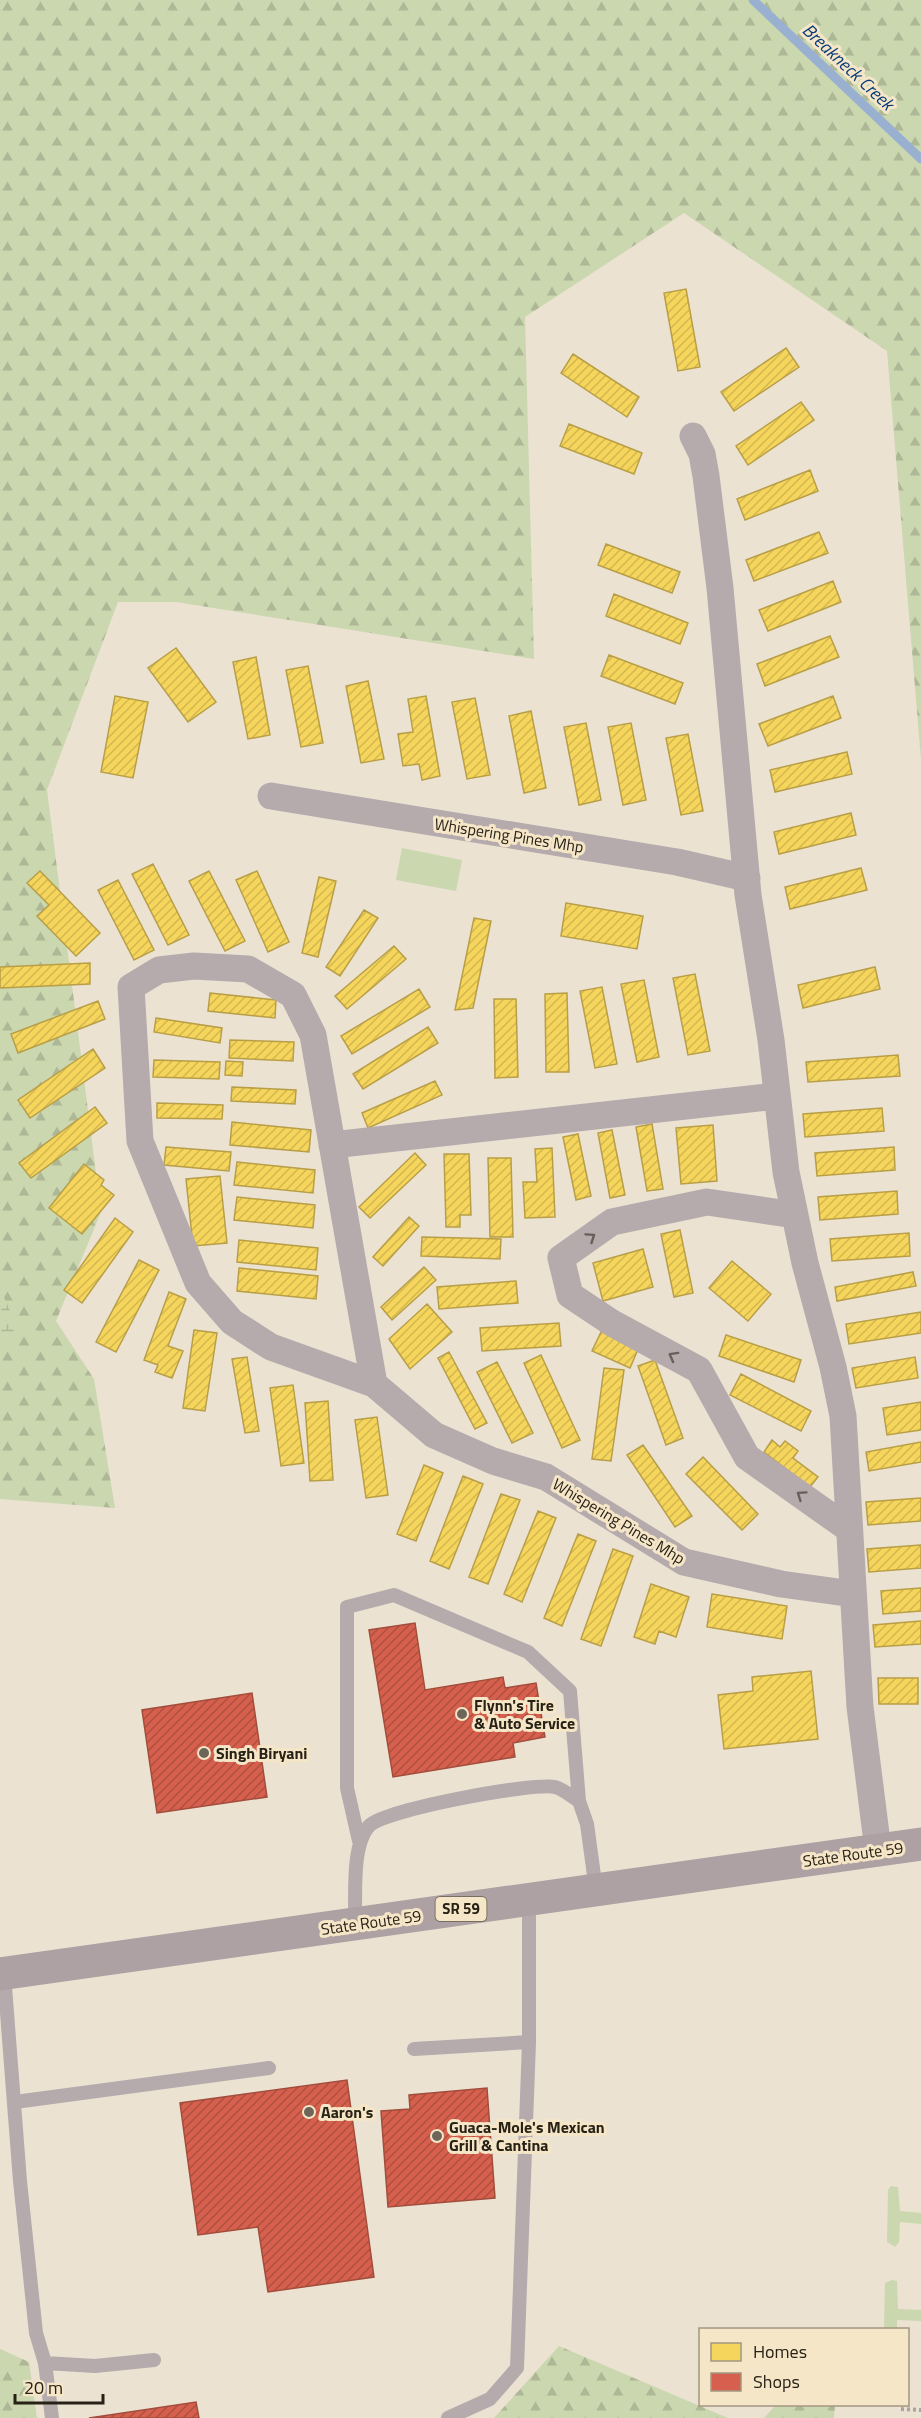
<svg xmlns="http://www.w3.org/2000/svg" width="921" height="2418" font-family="'Titillium Web',sans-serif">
<defs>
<pattern id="forest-firs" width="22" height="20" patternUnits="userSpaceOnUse" patternTransform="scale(1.5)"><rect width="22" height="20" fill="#cad7af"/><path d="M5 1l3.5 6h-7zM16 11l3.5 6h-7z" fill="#aeb896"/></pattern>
<pattern id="wetland-marsh" width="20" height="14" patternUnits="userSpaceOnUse" patternTransform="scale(1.5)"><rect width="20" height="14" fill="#cad7af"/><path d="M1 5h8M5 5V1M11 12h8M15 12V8" fill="none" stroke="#aeb896"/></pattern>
<pattern id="homes-hatch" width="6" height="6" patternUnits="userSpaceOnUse" patternTransform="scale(1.5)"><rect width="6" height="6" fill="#f6d55c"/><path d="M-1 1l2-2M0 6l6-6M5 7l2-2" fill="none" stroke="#d3b74f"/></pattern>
<pattern id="shops-hatch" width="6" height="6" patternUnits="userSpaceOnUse" patternTransform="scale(1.5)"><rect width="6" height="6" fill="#d6604d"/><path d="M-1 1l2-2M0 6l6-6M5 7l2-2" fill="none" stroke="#ae4f3f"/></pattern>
</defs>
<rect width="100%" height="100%" fill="#ece2d2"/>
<path fill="#cad7af" d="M402 848 462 860 456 891 396 880Z
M891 2186 898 2187 900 2211 921 2213V2224L900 2222 899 2242 895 2247 887 2242 888 2190Z
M892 2280 897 2281 898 2309 921 2310V2321L897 2320V2329H884L885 2283Z"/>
<path fill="url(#forest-firs)" d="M0 0H921V759L887 351 684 213 525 317 534 659 176 602H118L47 790 101 1212 56 1321 94 1379 115 1508 0 1499Z
M559 2346 728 2418H494Z
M0 2349 29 2362 37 2418H0Z
M776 2405H835L834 2418H764Z"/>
<path fill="url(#wetland-marsh)" d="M0 1288 21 1336 0 1337Z"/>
<path fill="url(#homes-hatch)" stroke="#b89f47" stroke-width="1.5" d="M686 289 700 367 678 371 664 293Z
M786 348 799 367 734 411 721 392Z
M573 354 639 397 627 417 561 373Z
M801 402 814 420 748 465 736 446Z
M569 424 642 453 634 474 560 446Z
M810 470 818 491 745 520 737 499Z
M819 532 828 553 754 581 746 560Z
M606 544 680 572 672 593 598 565Z
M833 581 841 602 768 631 759 610Z
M614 594 688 623 680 644 606 616Z
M830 636 839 657 765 686 757 664Z
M176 648 216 702 188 722 148 668Z
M609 655 683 683 675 704 601 676Z
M256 657 270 735 248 739 233 662Z
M308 666 323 743 301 747 286 670Z
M368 681 384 759 361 763 346 686Z
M115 696 148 702 133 778 101 772Z
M426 696 440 776 422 780 419 764 403 766 398 734 413 732 408 699Z
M833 696 841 718 768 746 759 724Z
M475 698 490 775 467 779 452 702Z
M531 711 546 788 524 793 509 716Z
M586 723 601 800 579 805 564 727Z
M631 723 646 800 623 805 608 727Z
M688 734 703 811 681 815 666 738Z
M847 752 852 774 775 792 770 770Z
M851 813 856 835 779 854 774 832Z
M153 864 189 935 168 945 132 874Z
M861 868 867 890 790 909 785 887Z
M40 871 100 933 76 956 37 916 49 905 27 883Z
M209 871 245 941 225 951 189 881Z
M257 871 289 942 268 952 236 880Z
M319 877 336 881 318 957 302 953Z
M118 880 154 950 134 960 98 890Z
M566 903 643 916 637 949 561 936Z
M364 910 378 918 340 976 326 967Z
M474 918 491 921 473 1008 455 1010Z
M394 946 406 959 347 1009 335 996Z
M90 963V984L0 988V967Z
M875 967 880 989 803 1008 798 985Z
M695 974 710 1051 688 1055 673 978Z
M644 980 659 1057 637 1062 621 984Z
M602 987 617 1064 595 1068 580 991Z
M419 989 430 1007 352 1054 341 1036Z
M210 993 276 1000 275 1018 208 1011Z
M567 993 569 1072H546L545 994Z
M494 999H516L518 1077 495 1078Z
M98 1001 105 1019 18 1053 11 1034Z
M156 1018 222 1028 220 1043 154 1032Z
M428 1027 438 1043 363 1089 353 1074Z
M230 1040 294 1042 293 1061 229 1058Z
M93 1049 105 1068 30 1118 18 1100Z
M898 1055 900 1076 808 1082 806 1062Z
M154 1060 220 1062 219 1079 153 1077Z
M226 1061 243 1062 242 1076 225 1075Z
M435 1081 442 1095 368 1128 362 1113Z
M232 1087 296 1090 295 1104 231 1101Z
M157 1103 223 1105 222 1119 157 1118Z
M95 1107 107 1123 31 1178 19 1163Z
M882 1108 884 1131 805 1137 803 1114Z
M232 1122 311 1130 309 1152 230 1145Z
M652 1124 663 1189 647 1191 636 1127Z
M713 1125 717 1181 681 1184 676 1128Z
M612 1130 625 1195 610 1198 598 1133Z
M578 1134 591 1196 576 1200 563 1137Z
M166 1147 231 1152 229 1171 164 1165Z
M894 1147 895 1170 817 1176 815 1153Z
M552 1148 555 1217 525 1218 523 1182H537L535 1149Z
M415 1153 426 1165 370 1218 359 1207Z
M444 1154H469L471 1215H460V1227H446Z
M488 1158H511L513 1237H490Z
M237 1162 315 1170 313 1193 234 1185Z
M84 1164 104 1180 101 1185 114 1195 82 1234 49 1208Z
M220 1176 227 1243 193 1246 186 1179Z
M897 1191 898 1214 820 1220 818 1197Z
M237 1197 315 1205 313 1228 234 1220Z
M409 1217 419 1226 383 1266 373 1257Z
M115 1218 133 1232 82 1303 64 1290Z
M680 1230 693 1293 674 1297 661 1234Z
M909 1233 910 1256 832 1261 830 1239Z
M422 1237 501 1239 500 1259 421 1256Z
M239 1240 318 1248 316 1270 237 1262Z
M643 1249 653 1287 603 1301 593 1263Z
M139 1260 159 1270 116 1352 96 1342Z
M732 1261 771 1294 748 1321 709 1288Z
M424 1267 436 1280 392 1320 381 1307Z
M239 1268 318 1276 316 1299 237 1291Z
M913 1272 916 1286 837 1301 835 1287Z
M516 1281 518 1303 439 1309 437 1287Z
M169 1292 186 1299 168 1346 183 1351 172 1378 155 1372 158 1365 144 1360Z
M427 1304 452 1332 410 1369 389 1339Z
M921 1312V1333L849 1344 846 1324Z
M559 1323 561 1346 482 1351 480 1328Z
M194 1330 217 1333 205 1411 183 1408Z
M602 1330 639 1347 630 1368 592 1351Z
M726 1335 801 1360 794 1382 719 1356Z
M449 1352 487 1423 475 1429 438 1358Z
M541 1355 580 1440 562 1448 524 1363Z
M247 1357 259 1431 245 1433 232 1359Z
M915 1357 918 1378 856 1388 852 1368Z
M655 1360 683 1438 666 1445 638 1366Z
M497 1362 533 1433 512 1443 477 1372Z
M604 1368 624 1370 611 1461 592 1459Z
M741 1374 811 1411 801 1431 730 1395Z
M293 1385 304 1463 281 1466 270 1388Z
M328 1401 333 1480 310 1481 305 1403Z
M921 1402V1430L887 1435 883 1408Z
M377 1417 388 1495 366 1498 355 1420Z
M772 1440 780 1447 785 1441 798 1451 793 1458 818 1477 810 1487 764 1452Z
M921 1442V1462L869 1471 866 1452Z
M643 1445 692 1516 675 1527 627 1455Z
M703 1457 758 1514 742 1530 686 1474Z
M424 1465 443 1473 416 1541 397 1534Z
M463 1476 483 1484 449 1569 430 1561Z
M501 1494 520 1500 488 1584 469 1577Z
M921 1498V1521L868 1525 866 1502Z
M538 1511 556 1518 522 1602 504 1594Z
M578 1534 596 1541 562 1626 544 1618Z
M921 1545V1568L869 1572 867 1549Z
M613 1549 633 1556 601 1646 581 1639Z
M651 1584 689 1597 676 1637 659 1631 655 1644 634 1637Z
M921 1588V1611L883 1614 881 1591Z
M712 1594 787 1606 782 1639 707 1627Z
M921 1621V1644L875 1647 873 1625Z
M811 1671 818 1739 724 1749 718 1695 753 1691 752 1677Z
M878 1678H918V1704H879Z"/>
<path fill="url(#shops-hatch)" stroke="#a24d3c" stroke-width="1.5" d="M415 1623 425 1690 503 1677 505 1688 536 1683 545 1737 513 1743 515 1757 393 1777 369 1630Z
M252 1693 267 1797 157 1813 142 1710Z
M347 2080 374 2277 268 2292 258 2227 198 2235 180 2103Z
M487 2088 495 2198 388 2207 381 2111 410 2109 409 2095Z
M196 2402 199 2418H89Z"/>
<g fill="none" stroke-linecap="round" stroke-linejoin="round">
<path stroke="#99b0d0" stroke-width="9" d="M753 0 921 159"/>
<path stroke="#aba3a2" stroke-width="4" stroke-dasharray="3 3" stroke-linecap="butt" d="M901 2409 921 2410"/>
<path stroke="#b5abad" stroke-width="14" d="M359 1841 347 1788V1607L394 1595 528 1652 570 1691 579 1801
M355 1924C356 1897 351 1846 369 1826 383 1810 533 1782 555 1787 563 1789 572 1797 579 1801L587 1824 596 1890
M4 1974 20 2181 36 2333 45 2363 95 2366 154 2360
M414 2049 529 2042
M15 2102 269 2068
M45 2363 52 2418
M448 2418 490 2399 517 2368 529 2042V1900"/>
<path stroke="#b5abad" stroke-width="27" d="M693 436 702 454 706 476 720 588 748 895 771 1040 786 1172 805 1263 833 1367 843 1416 860 1707 878 1850
M271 796 677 862 747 878
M194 966 248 969 293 995 313 1035 374 1384 271 1347 232 1322 198 1283 140 1141 131 987 159 970Z
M332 1145 777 1096
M795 1215 707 1202 612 1222 561 1258 570 1295 612 1323 699 1370 747 1457 849 1529
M374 1384 434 1435 493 1461 546 1477 684 1562 781 1584 853 1594"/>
<path stroke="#aea1a3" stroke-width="33" d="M0 1974 921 1844"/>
</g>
<defs><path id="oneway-chevron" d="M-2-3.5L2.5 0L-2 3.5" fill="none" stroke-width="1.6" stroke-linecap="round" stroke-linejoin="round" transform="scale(1.5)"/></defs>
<g stroke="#675f5a">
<use href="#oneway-chevron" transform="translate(591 1237) rotate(-34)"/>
<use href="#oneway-chevron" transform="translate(673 1356) rotate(-151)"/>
<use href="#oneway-chevron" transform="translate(801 1495) rotate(-145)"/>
</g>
<g fill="#6c6558" stroke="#f6e6c8" stroke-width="2">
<circle cx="462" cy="1714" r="6"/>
<circle cx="204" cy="1753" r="6"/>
<circle cx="309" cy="2112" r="6"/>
<circle cx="437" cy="2136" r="6"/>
</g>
<g text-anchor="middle" stroke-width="6" stroke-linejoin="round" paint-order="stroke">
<rect fill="#f6e6c8" stroke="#655c4b" stroke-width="1.5" x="435.5" y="1897" width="51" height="24" rx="4.5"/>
<g font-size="15" font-weight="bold" fill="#272116">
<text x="461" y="1914">SR 59</text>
</g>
<g font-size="16" fill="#272116" stroke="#f6e6c8">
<text transform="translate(509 835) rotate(9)" y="6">Whispering Pines Mhp</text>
<text transform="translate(619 1521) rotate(31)" y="6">Whispering Pines Mhp</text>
<text transform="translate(853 1854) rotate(-8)" y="6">State Route 59</text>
<text transform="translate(371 1922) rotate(-8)" y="6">State Route 59</text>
</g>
<g font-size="16" font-weight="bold" fill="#272116" stroke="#f6e6c8" text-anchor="start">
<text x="474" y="1711">Flynn's Tire<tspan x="474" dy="18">&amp; Auto Service</tspan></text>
<text x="216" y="1759">Singh Biryani</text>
<text x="321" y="2118">Aaron's</text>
<text x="449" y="2133">Guaca-Mole's Mexican<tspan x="449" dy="18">Grill &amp; Cantina</tspan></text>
</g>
<g font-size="18" font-style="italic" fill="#063b7a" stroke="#f6e6c8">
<text transform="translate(848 67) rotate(43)" y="6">Breakneck Creek</text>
</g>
</g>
<rect x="699" y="2328" width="210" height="78" fill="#f6e6c8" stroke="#a39781" stroke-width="1.5"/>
<rect x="711" y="2343" width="30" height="18" fill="#f6d55c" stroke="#a39781" stroke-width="1.5"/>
<text x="753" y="2358" font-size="18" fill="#272116">Homes</text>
<rect x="711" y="2373" width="30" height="18" fill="#d6604d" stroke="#a39781" stroke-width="1.5"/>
<text x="753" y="2388" font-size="18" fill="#272116">Shops</text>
<path d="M15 2394v9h88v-9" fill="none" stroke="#272116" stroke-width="3"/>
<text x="24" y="2394" font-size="18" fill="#272116" stroke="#f6e6c8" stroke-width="4.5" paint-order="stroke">20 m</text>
</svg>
